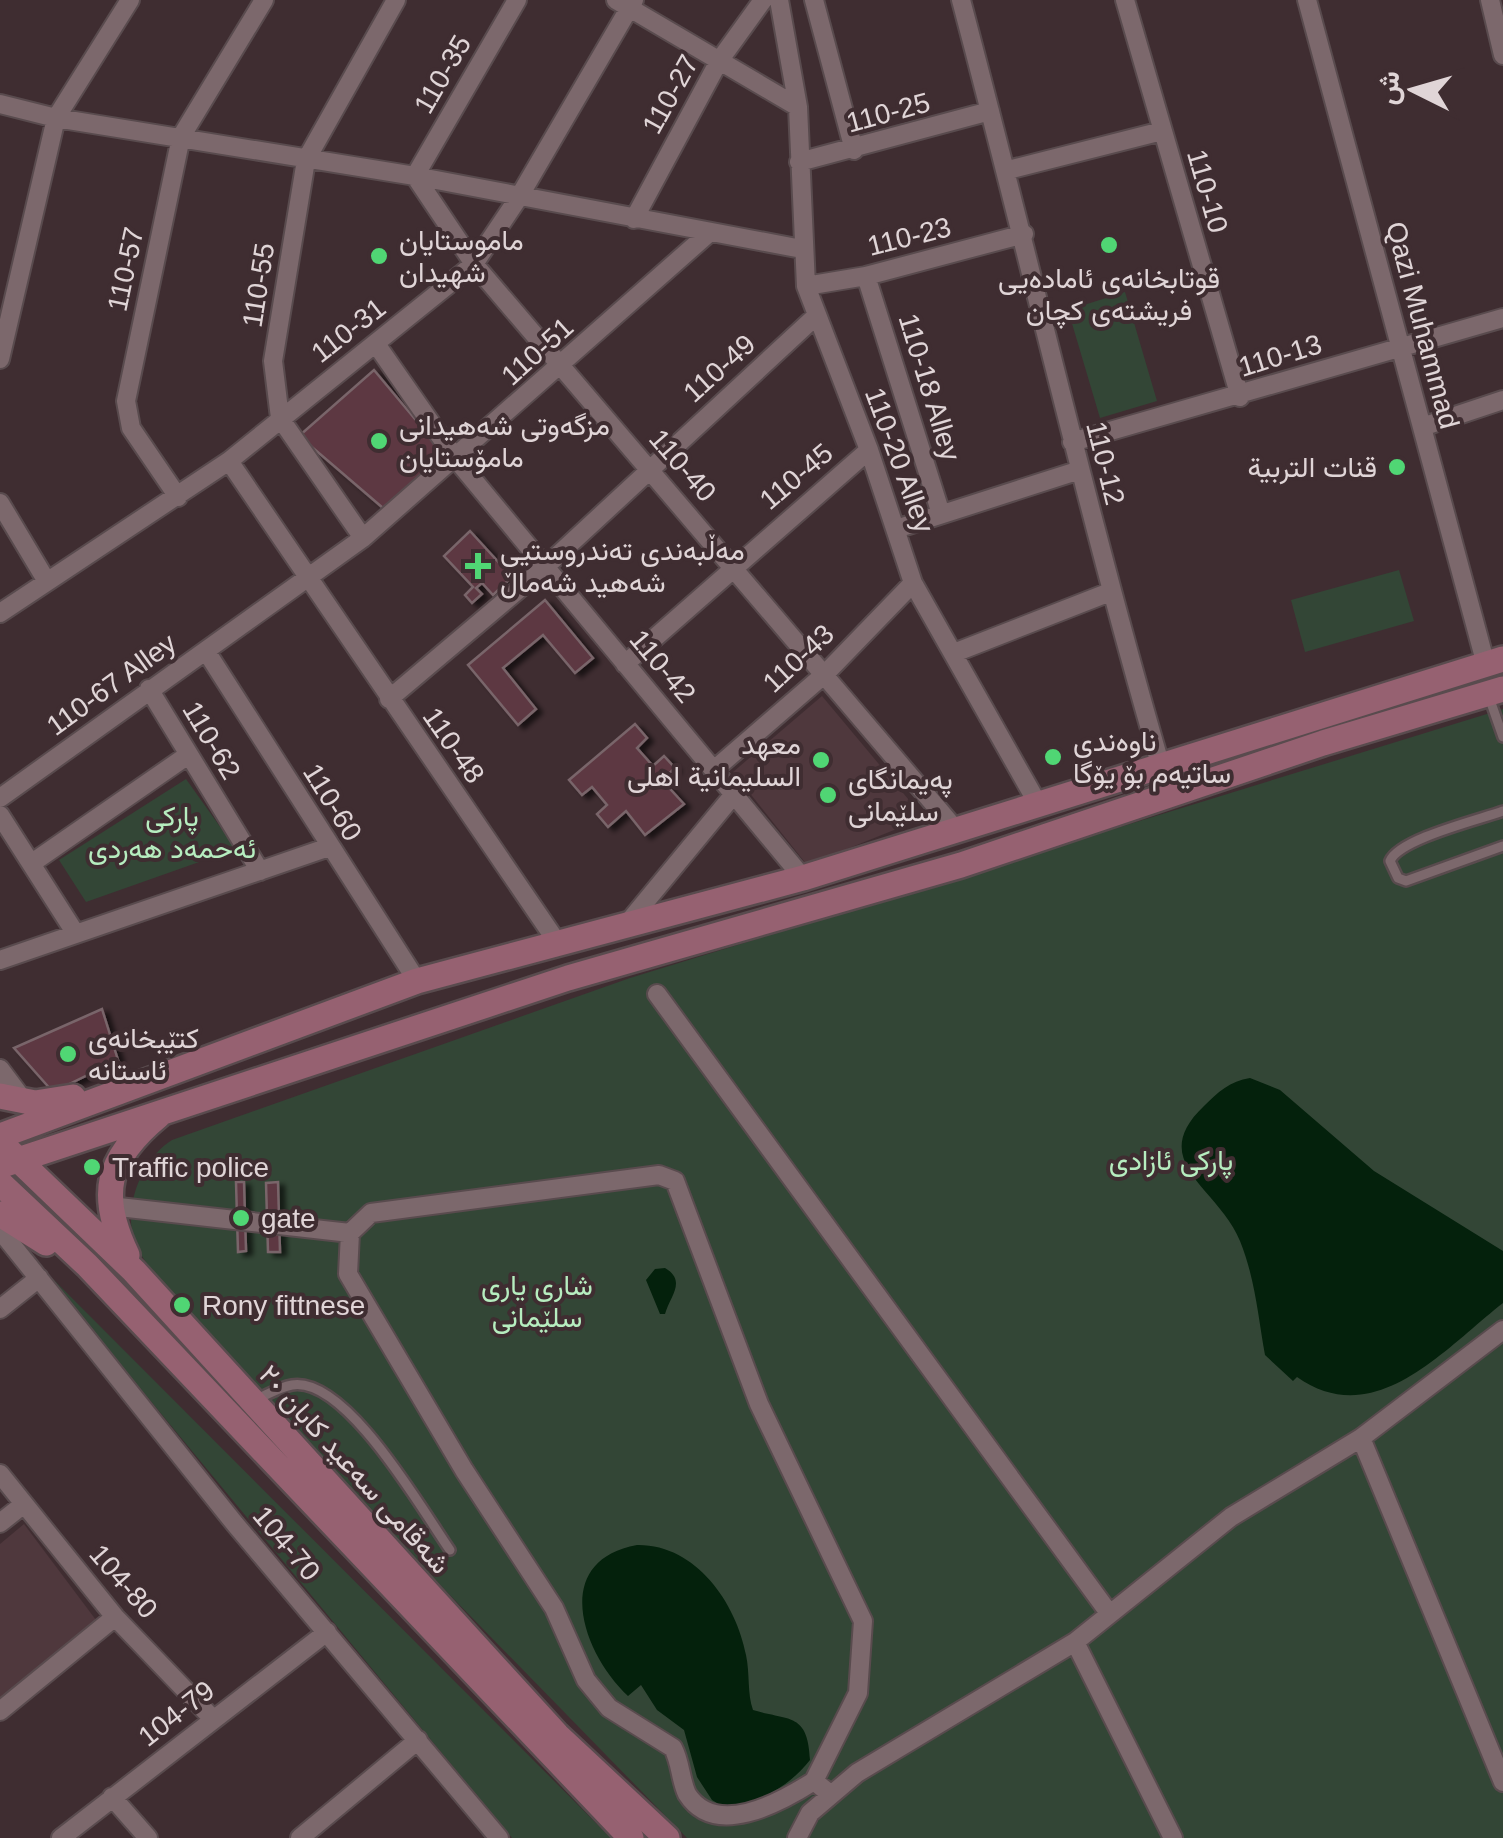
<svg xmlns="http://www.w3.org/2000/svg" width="1503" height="1838" font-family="Arial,Vazirmatn,sans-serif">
<defs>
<filter id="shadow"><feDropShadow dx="6" dy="3.5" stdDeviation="2.5" flood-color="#0009"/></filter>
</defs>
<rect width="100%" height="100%" fill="#3f2d31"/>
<path fill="#4f383d" d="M822 696 924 818 807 865 733 772Z
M24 1524 96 1620 0 1699V1544Z"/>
<path fill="#334636" d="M1125 292 1157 401 1100 418 1068 310Z
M1399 570 1414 621 1305 652 1291 600Z
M1503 709V1838H687L444 1589 172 1295C159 1279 143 1262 135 1243 122 1208 142 1158 172 1140L630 978Z
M186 779 236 849 86 902 59 860Z
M34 1260 611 1838H512Z"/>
<path fill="#04210c" d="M1250 1078 1280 1090 1374 1171 1503 1251V1303C1444 1349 1375 1432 1297 1377L1293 1381 1265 1355C1258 1316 1255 1278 1240 1241 1219 1188 1145 1162 1204 1106 1218 1092 1230 1081 1250 1078Z
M665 1268C687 1281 670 1296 665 1314H660L646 1280 655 1269Z
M637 1545C695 1544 736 1602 746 1655 750 1673 747 1694 753 1710 789 1721 808 1712 810 1760 788 1788 759 1802 725 1808L712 1800 697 1777 684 1730 657 1710 641 1685 628 1696C582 1653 550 1561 637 1545Z"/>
<path fill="#5d3842" stroke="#79656a" stroke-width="2.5" filter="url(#shadow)" d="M374 370 445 455 383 508 299 436Z
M470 531 512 577 493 595 482 583 476 588 482 594 472 603 465 595 473 587 444 556Z
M545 600 593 658 575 673 543 635 503 668 536 709 518 725 468 665Z
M635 724 647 738 637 748 653 766 664 756 675 768 662 780 684 804 645 835 626 811 608 827 597 814 607 805 592 787 582 795 569 780Z
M102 1009 118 1060 53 1092 14 1048Z
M236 1182H244L246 1251 238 1252Z
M278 1182 280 1252H268L266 1183Z"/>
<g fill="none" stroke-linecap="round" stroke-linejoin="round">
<g stroke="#594b4e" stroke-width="14">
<path id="lane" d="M1489 697 1503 737
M1503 811C1478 820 1399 839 1390 861L1398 878 1406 881 1503 846
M255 1400C266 1395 280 1387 292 1385 346 1376 422 1510 450 1550"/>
</g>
<g stroke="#594b4e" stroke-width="22">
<path id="street" d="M517 0 415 176 474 264 956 830
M616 0 798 107
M779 0 798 107 806 286 869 450 913 583 1038 804
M814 0 854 150
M961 0C1029 256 1087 513 1161 767
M1125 0 1240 397
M1307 0 1486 665
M1490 0 1503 55
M0 104 56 118 415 176 802 249
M799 162 990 111
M1008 170 1162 131
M634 219 719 61 763 0
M866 276 941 514
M806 286 866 276 1024 234
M376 344 456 459 803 878
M0 359 56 118 130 0
M1422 427 1503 400
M1072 442 1503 318
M229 461 557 942
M178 497 131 428 126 401 181 137 264 0
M0 503 46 580
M896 529 1080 470
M363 538 280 418 273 361 306 160 396 0
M0 613 229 461 474 264 519 197 634 0
M206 651 417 981
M954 653 1110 592
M625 664 869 450
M149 689 260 871
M389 699 544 568 816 316
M715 769 826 673 913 583
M0 798 363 538 710 232
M0 815 74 931
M32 863 188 755
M627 924 735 793
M0 960 329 847
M657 994 1109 1613
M0 1069 24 1101
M110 1206 350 1233
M0 1230 235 1524 499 1838
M0 1309 39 1278
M1361 1438 1503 1782
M0 1474 115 1617 213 1719
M0 1523 24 1504
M1075 1642 1173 1838
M0 1711 115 1617
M814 1781 858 1693 863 1621 759 1404 675 1181 659 1175 371 1213 350 1233 348 1274 464 1470 554 1608 586 1680 609 1708 673 1748C681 1763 680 1779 687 1794 715 1838 778 1804 814 1781L830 1794
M112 1797 148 1838
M61 1838 327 1632
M300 1838 418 1740
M797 1838 810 1813 857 1773 1075 1642 1231 1517 1361 1438 1503 1330"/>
</g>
<g stroke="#594b4e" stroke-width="30">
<path id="secondary" d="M0 1096 35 1103 73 1097
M0 1136 417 981 803 878 1503 659
M7 1149 134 1271 557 1735 667 1838
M0 1166 568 978 961 865 1323 743 1503 689
M0 1183 87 1265 631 1838
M0 1214 46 1243
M127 1255C98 1195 106 1159 158 1116"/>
</g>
<use href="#lane" stroke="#7c686c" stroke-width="9"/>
<use href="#street" stroke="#7c686c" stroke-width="18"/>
<use href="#secondary" stroke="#966171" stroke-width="25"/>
</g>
<g fill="#50d674" stroke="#3f2d31" stroke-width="4">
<circle cx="1109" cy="245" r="10"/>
<circle cx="379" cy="256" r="10"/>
<circle cx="379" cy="441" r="10"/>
<circle cx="1397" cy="467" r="10"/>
<path d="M473 551h10v10h10v10h-10v10h-10v-10h-10v-10h10z"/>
<circle cx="1053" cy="757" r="10"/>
<circle cx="821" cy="760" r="10"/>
<circle cx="828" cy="795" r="10"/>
<circle cx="68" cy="1054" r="10"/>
<circle cx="92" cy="1167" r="10"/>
<circle cx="241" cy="1218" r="10"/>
<circle cx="182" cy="1305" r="10"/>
</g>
<g text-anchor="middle" stroke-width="8" stroke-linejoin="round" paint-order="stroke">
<g font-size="28" fill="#e0d5d7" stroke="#3f2d31">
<text transform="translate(442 74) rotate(-60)" y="10">110-35</text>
<text transform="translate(670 94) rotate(-61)" y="10">110-27</text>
<text transform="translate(888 112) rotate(-15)" y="10">110-25</text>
<text transform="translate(1208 191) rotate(74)" y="10">110-10</text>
<text transform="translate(909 236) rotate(-14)" y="10">110-23</text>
<text transform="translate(125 269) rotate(-78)" y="10">110-57</text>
<text transform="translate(258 285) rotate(-81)" y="10">110-55</text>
<text transform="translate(1423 325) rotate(75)" y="10">Qazi Muhammad</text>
<text transform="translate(348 330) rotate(-38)" y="10">110-31</text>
<text transform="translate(537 351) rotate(-42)" y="10">110-51</text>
<text transform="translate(1280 355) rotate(-17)" y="10">110-13</text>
<text transform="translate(719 368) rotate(-42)" y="10">110-49</text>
<text transform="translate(930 387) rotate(73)" y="10">110-18 Alley</text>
<text transform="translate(900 460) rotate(70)" y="10">110-20 Alley</text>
<text transform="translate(1106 463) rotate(76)" y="10">110-12</text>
<text transform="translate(683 465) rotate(49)" y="10">110-40</text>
<text transform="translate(796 476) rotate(-40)" y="10">110-45</text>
<text transform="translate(798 658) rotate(-43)" y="10">110-43</text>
<text transform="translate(663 666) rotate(50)" y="10">110-42</text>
<text transform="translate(111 684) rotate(-36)" y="10">110-67 Alley</text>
<text transform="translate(212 740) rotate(59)" y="10">110-62</text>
<text transform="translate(454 745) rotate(55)" y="10">110-48</text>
<text transform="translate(333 802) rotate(58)" y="10">110-60</text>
<text transform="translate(355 1469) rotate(48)" y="10">شەقامی سەعید کابان ٢٠</text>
<text transform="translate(287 1543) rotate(50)" y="10">104-70</text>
<text transform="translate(124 1581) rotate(49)" y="10">104-80</text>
<text transform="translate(176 1713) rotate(-38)" y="10">104-79</text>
</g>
<g font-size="28" fill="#e0d5d7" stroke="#3f2d31" text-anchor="start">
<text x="399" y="250">ماموستايان<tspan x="399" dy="32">شهيدان</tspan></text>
<text x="1109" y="288" text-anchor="middle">قوتابخانەی ئامادەیی<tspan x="1109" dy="32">فریشتەی کچان</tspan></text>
<text x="399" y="435">مزگەوتی شەهیدانی<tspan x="399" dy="32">مامۆستایان</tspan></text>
<text x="1377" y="477" text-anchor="end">قنات التربیة</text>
<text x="500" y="560">مەڵبەندی تەندروستیی<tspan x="500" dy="32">شەهید شەماڵ</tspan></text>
<text x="1073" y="751">ناوەندی<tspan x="1073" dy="32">ساتیەم بۆ یۆگا</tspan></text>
<text x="801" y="754" text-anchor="end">معهد<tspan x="801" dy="32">السلیمانیة اهلى</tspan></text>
<text x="848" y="789">پەیمانگای<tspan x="848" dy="32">سلێمانی</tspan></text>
<text x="88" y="1048">کتێبخانەی<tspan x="88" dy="32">ئاستانە</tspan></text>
<text x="112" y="1177">Traffic police</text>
<text x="261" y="1228">gate</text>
<text x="202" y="1315">Rony fittnese</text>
</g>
<g font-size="28" fill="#b6edbf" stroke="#3f2d31">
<text x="172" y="826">پارکی<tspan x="172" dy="32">ئەحمەد هەردی</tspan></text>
<text x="1171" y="1170">پارکی ئازادی</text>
<text x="537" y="1295">شاری یاری<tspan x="537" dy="32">سلێمانی</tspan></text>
</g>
</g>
<g transform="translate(1413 90) rotate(275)" stroke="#3f2d31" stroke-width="8" paint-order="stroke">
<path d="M0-8L18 38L0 25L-18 38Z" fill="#e0d5d7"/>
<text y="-15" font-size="28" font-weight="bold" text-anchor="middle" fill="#e0d5d7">ش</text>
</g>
</svg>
